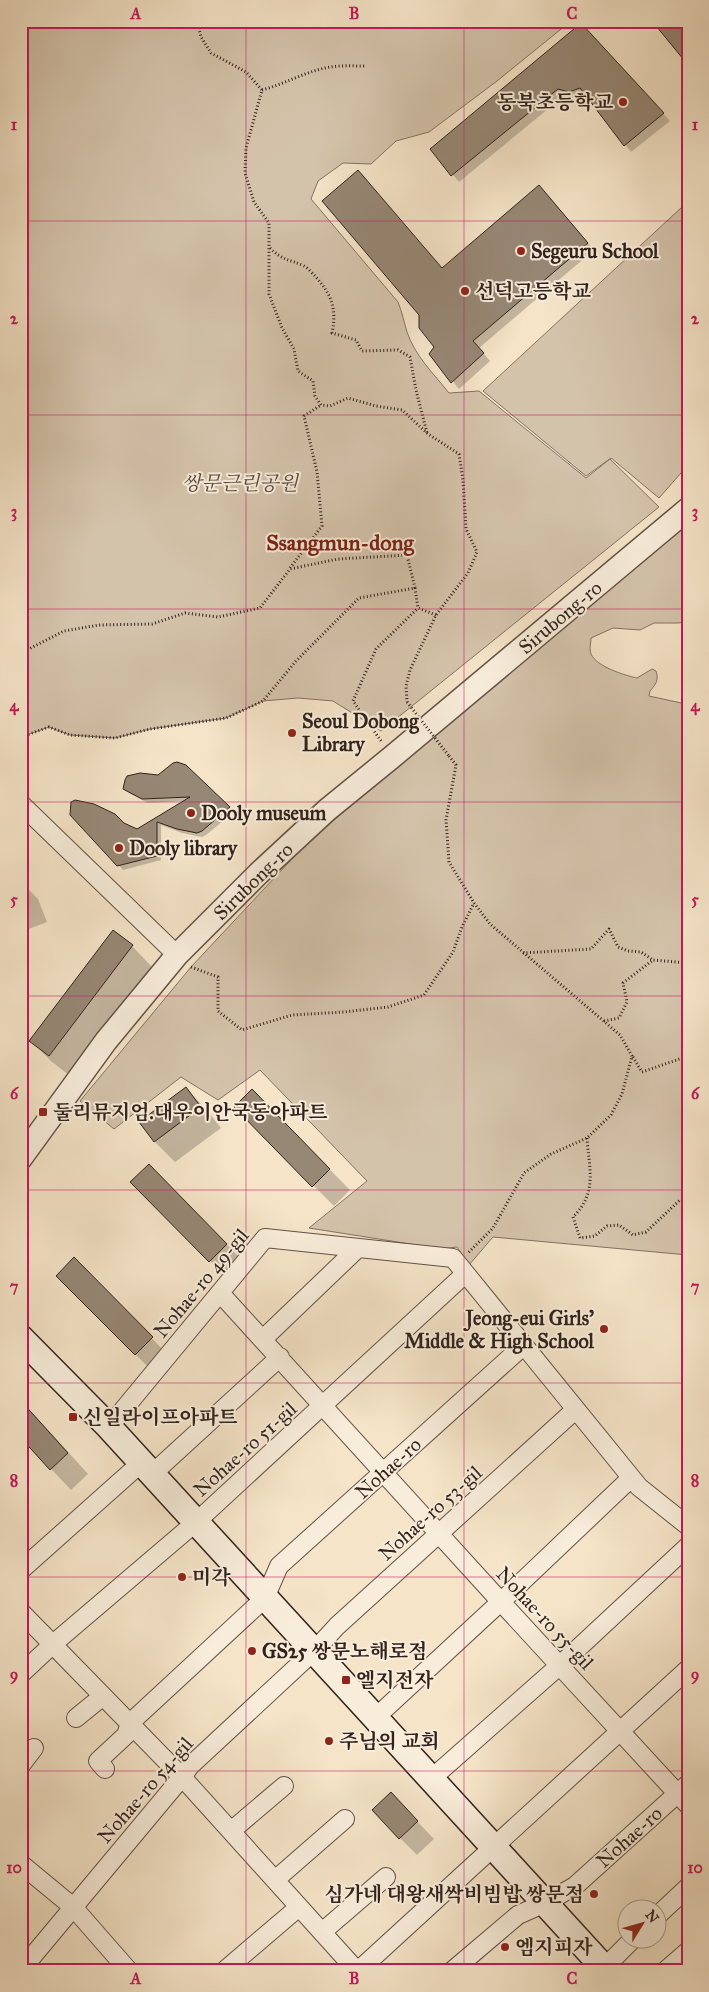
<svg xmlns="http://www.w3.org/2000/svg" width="709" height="1992" font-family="'IM FELL Great Primer','Noto Serif KR',serif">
<rect width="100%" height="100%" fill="#f5e4c8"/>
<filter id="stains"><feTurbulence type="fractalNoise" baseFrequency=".004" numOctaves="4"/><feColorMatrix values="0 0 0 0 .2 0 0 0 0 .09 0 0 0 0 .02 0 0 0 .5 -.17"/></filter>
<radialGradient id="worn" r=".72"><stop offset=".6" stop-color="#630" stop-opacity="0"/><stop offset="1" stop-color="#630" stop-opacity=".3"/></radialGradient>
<path fill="#d4c3ab" stroke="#827264" d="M21 21H571L497 81 429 132 396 141 371 164 343 163 318 181 311 199 398 302C402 312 404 322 407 332 415 356 434 374 449 393L479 391 586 478 610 459 659 507 381 731 333 701 298 698 263 701 226 718 150 729 115 738 70 735 49 727 21 737Z
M682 207 688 213V465L659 498 611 458 586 476 483 391Z
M688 519V622L678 623H654L640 630 613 628 591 638C591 643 589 649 591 654 597 667 624 675 637 678L652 669 656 671C659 680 656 684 650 691L649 696 686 704 688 702V1255L493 1237 469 1265 457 1247 442 1249 309 1228 367 1181 260 1070 218 1100 181 1077 114 1129 80 1101 191 967 306 844Z"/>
<path fill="#0003" d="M588 32 670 121 631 152 587 94 577 98 565 95 459 182 432 149Z
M546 194 594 250 479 348 490 361 459 389 431 354 435 347 442 269Z
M185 766 234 812 206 835 202 837 182 833 161 825V860L123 870 71 814 123 824 137 831 186 801 148 803 129 793 124 788Z
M21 882 38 899 47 922 21 932Z
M132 946 152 967 70 1076 51 1061 31 1041Z
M186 1089 206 1109 221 1128 175 1162 155 1142 141 1123Z
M252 1091 350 1190 334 1206 235 1107Z
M149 1166 247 1265 230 1281 132 1182Z
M74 1259 172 1359 156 1375 58 1276Z
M21 1400 88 1474 71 1490 21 1437Z
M391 1794 434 1839 417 1855 400 1838Z"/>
<path fill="#978775" stroke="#31221c" d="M652 21H688V65Z
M581 23 664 113 624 146 580 88 569 92 558 89 451 176 430 149Z
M358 170 442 268 539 185 588 243 473 341 484 353 451 383 429 354 434 347 419 328V315L322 201Z
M177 762 186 765 230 807 202 831 197 833 177 829 157 822V856L117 866 70 815 71 802 75 800 94 804 115 814 124 823 137 829 190 797 142 799 123 789 125 780 127 776 140 773 158 775 173 763Z
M113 930 133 945 49 1056 29 1041Z
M186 1087 201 1107 154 1142 139 1122Z
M252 1089 330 1169 312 1187 234 1107Z
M149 1164 227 1244 209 1262 130 1182Z
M74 1257 153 1337 135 1355 56 1276Z
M21 1401 68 1453 50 1470 21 1438Z
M391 1792 418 1821 399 1839 372 1810Z"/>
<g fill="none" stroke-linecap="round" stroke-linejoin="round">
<g stroke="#625247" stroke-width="20">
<path id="minor" d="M21 804 177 955
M220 1293 501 1602 688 1805
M263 1339 358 1248
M109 1427 265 1238 453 1258 639 1487 688 1526
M151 1475 280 1357
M21 1570 141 1463
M21 1612 182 1777 357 1971
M21 1674 53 1644 195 1523 465 1274
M76 1718 103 1696
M375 1718 509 1594 631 1478
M21 1765 34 1748
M105 1769 98 1761 126 1735 130 1723 265 1598 279 1566 523 1346
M431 1779 559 1666 688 1546
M231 1831 284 1786
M21 1864 73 1907 129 1971
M275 1880 345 1819
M656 1917 688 1887
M322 1932 386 1877
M604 1968 632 1940
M21 1970 182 1777 190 1766 315 1650 337 1626 575 1410
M224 1971 299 1907
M358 1971 688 1669
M452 1971 518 1915 545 1903 575 1886 688 1784
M665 1971 688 1951"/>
</g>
<g stroke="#625247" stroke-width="25">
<path id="tertiary" d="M21 1158 106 1041 177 955 259 873 327 810 392 757 688 509"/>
</g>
<g stroke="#31221c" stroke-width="28">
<path id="secondary" d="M21 1338 109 1427 607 1971"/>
</g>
<path stroke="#31221c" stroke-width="3" stroke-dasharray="1 2.5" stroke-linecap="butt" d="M197 21 201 37 211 53 246 72 262 90 246 148 245 173 254 202 269 223V294L282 328 294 349 298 371 313 381 315 396 321 405 330 406 348 398 376 406 402 410 428 434 459 454 463 480 466 529 477 552 468 573 436 615 410 670 406 686 407 702
M262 90C284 84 303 73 325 68 338 65 352 66 365 66
M270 248C283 261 289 259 304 266 308 268 312 273 315 276 332 295 337 309 332 333L356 340 362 351 398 350 410 357 416 390 427 433
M290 568 322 526 317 472 304 416 321 405
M415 588 418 608 436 615
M21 653 64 631 99 625 152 624 185 613 218 617 260 608 290 569 338 559 407 555 415 588 359 598 296 661 263 701 226 718 150 729 115 738 70 735 49 727 21 737
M381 741 353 701 376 649 418 608
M449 756 456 765 446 820 449 862 474 903 490 924 620 1035 632 1056 622 1094 611 1115 587 1138 551 1154 524 1173 493 1228 468 1253
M523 953 591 949 609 929 618 947 628 951 641 952 653 960
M191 967 218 977V1011L242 1030 292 1015 344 1012 388 1007 424 995 453 952 462 927 474 903
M604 1021 619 1018 627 1002 623 983 653 960 688 963
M633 1057 642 1072 688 1056
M587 1138C589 1169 598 1192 573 1217L580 1238 595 1236 607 1226 619 1225 633 1235 646 1232 681 1199 688 1200"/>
<use href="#minor" stroke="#f8eddb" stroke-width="18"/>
<use href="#tertiary" stroke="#f8eddb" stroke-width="22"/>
<use href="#secondary" stroke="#f8eddb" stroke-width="25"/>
<path stroke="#31221c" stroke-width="3" stroke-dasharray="1 2.5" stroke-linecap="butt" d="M407 702 449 756"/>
</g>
<path fill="none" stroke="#c2185b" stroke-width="1" stroke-opacity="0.55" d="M246 21V1971M464 21V1971M21 221H688M21 415H688M21 609H688M21 802H688M21 996H688M21 1190H688M21 1383H688M21 1577H688M21 1771H688"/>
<g fill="#8f2418" stroke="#f8eddb" stroke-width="2">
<circle cx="623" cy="102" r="5"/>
<circle cx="521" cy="251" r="5"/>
<circle cx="465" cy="291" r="5"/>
<circle cx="292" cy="733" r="5"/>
<circle cx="191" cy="813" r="5"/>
<circle cx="119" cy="848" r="5"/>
<rect x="38" y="1107" width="10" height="10" rx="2.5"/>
<circle cx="604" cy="1329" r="5"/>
<rect x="68" y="1412" width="10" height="10" rx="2.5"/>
<circle cx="182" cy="1577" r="5"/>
<circle cx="252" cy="1651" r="5"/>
<rect x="341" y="1675" width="10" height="10" rx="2.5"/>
<circle cx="329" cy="1741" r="5"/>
<circle cx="594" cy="1894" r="5"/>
<circle cx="505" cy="1947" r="5"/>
</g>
<g text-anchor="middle" stroke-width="4" stroke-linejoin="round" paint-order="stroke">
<g font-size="20" font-weight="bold" fill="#31221c" stroke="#f8eddb" text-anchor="start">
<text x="613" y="109" text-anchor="end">동북초등학교</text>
<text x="531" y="258">Segeuru School</text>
<text x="475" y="298">선덕고등학교</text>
<text x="302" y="728">Seoul Dobong<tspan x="302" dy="23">Library</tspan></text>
<text x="201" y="820">Dooly museum</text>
<text x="129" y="855">Dooly library</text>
<text x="53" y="1119">둘리뮤지엄.대우이안국동아파트</text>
<text x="594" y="1325" text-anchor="end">Jeong-eui Girls'<tspan x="594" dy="23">Middle &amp; High School</tspan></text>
<text x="83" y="1424">신일라이프아파트</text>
<text x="192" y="1584">미각</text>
<text x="262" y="1658">GS25 쌍문노해로점</text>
<text x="356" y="1687">엘지전자</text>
<text x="339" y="1748">주님의 교회</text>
<text x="584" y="1901" text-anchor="end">심가네 대왕새싹비빔밥 쌍문점</text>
<text x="515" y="1954">엠지피자</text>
</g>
<g font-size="20" font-style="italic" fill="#5a4a40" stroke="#f8eddb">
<text x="240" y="490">쌍문근린공원</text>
</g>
<g font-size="20" fill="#31221c" stroke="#f8eddb">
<text transform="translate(560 617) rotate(-40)" y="7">Sirubong-ro</text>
<text transform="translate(253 881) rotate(-44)" y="7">Sirubong-ro</text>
<text transform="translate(201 1283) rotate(-50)" y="7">Nohae-ro 49-gil</text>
<text transform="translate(245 1449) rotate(-42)" y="7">Nohae-ro 51-gil</text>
<text transform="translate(388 1468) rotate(-42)" y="7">Nohae-ro</text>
<text transform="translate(430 1513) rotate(-42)" y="7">Nohae-ro 53-gil</text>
<text transform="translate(545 1618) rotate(47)" y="7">Nohae-ro 55-gil</text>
<text transform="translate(145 1790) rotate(-49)" y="7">Nohae-ro 54-gil</text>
<text transform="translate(629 1837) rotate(-42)" y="7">Nohae-ro</text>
</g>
<g font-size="22" font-weight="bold" fill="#7a1f14" stroke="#f8eddb">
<text x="340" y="550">Ssangmun-dong</text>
</g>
</g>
<rect width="709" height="1992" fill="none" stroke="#f5e4c8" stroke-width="55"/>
<g transform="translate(642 1924) rotate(53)"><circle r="24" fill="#f8eddb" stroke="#a89c8f"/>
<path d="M0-4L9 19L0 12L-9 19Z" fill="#8f2418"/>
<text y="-8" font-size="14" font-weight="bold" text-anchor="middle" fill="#31221c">N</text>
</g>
<rect x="28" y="28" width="654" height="1936" fill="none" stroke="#c2185b" stroke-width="2"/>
<g font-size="16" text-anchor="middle" font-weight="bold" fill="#c2185b">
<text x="136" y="19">A</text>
<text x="354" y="19">B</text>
<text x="572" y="19">C</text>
<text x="14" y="130">1</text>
<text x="695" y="130">1</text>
<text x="14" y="324">2</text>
<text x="695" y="324">2</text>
<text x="14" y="517">3</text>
<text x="695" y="517">3</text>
<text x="14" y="711">4</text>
<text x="695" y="711">4</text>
<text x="14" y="905">5</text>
<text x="695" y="905">5</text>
<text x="14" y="1099">6</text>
<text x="695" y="1099">6</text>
<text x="14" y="1292">7</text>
<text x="695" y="1292">7</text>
<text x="14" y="1486">8</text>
<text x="695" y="1486">8</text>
<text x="14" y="1680">9</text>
<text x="695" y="1680">9</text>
<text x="14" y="1873">10</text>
<text x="695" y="1873">10</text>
<text x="136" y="1984">A</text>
<text x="354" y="1984">B</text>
<text x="572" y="1984">C</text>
</g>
<rect width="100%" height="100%" filter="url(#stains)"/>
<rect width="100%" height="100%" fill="url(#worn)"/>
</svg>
